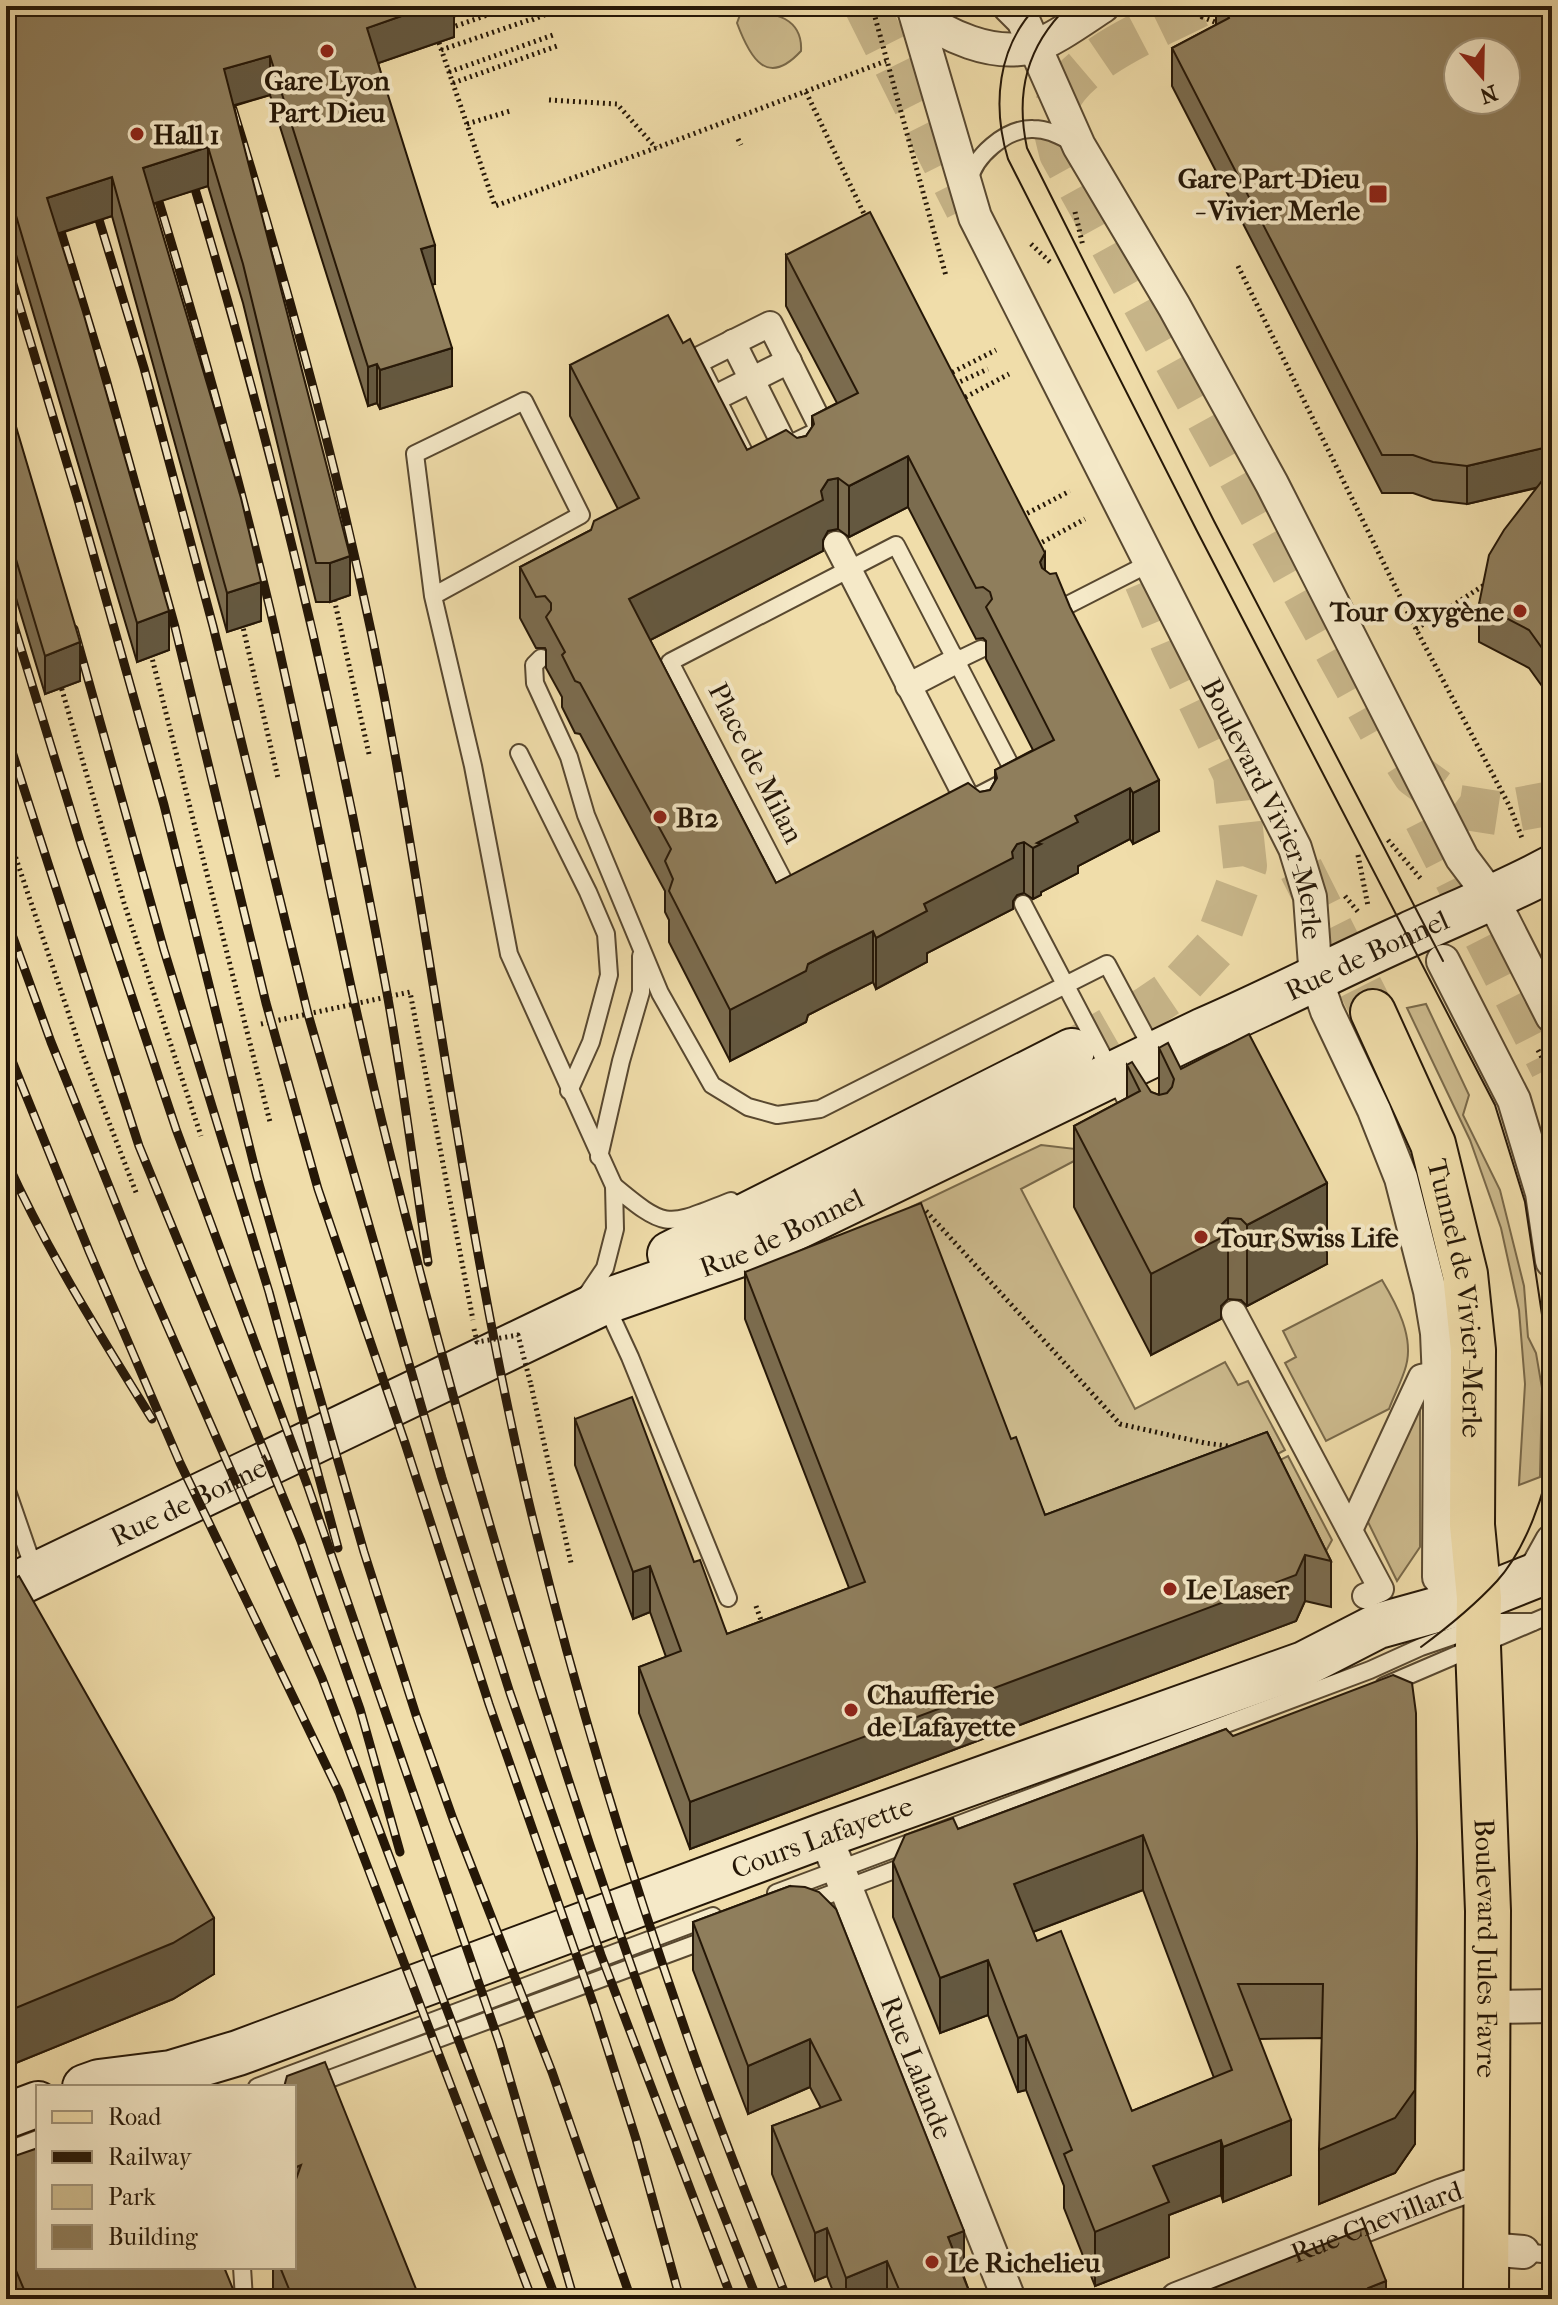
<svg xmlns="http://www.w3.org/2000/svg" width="1558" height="2305" font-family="'IM FELL French Canon',serif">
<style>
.green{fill:#cdbb8e;stroke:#79694a;stroke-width:2}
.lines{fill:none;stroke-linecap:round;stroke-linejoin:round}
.secondary-tunnel{stroke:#c7b589;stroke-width:44;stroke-dasharray:44 22;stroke-linecap:butt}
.primary-tunnel{stroke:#c7b589;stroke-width:44;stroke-dasharray:44 22;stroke-linecap:butt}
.service-casing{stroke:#584830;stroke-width:20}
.pedestrian-casing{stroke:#584830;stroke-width:28}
.minor-casing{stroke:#584830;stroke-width:36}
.secondary-casing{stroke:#251707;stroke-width:48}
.primary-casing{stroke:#251707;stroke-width:48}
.path{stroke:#251707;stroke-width:5;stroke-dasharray:2 4;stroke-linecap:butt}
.service{stroke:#f5e9c8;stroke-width:16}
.pedestrian{stroke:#f5e9c8;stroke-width:24}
.minor{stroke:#f5e9c8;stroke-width:32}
.secondary{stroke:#f5e9c8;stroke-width:44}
.primary{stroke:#f0ddaa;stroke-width:44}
.tram{stroke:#251707;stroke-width:2}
.rail-casing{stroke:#251707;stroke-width:9}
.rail{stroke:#f5e9c8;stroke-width:6;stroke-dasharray:18;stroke-linecap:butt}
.path-bridge{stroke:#251707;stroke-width:5;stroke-dasharray:2 4;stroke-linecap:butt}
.wall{fill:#7b6c4f;stroke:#251707;stroke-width:2;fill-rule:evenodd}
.shaded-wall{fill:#645840;stroke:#251707;stroke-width:2}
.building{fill:#8f7e5c;stroke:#251707;stroke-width:2;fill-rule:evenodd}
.poi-dot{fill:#8f2418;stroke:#f5e9c8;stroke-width:3}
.labels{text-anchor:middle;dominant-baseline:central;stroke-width:8;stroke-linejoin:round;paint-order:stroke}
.poi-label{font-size:28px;font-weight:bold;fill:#251707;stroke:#f5e9c8;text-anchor:start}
.street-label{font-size:28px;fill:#251707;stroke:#f5e9c8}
</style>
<rect width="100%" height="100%" fill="#f0ddaa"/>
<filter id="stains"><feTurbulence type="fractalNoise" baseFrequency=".0025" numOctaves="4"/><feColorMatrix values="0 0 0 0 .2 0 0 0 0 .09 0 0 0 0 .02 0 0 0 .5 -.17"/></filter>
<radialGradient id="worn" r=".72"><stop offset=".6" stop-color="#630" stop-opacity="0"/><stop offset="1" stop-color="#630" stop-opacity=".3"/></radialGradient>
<!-- green -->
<g class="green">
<path d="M748,11c26,1 55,7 53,40 -34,37 -51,7 -64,-28l3,-8z"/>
<polygon points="1426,1004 1469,1095 1463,1115 1500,1190 1524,1286 1528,1337 1536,1353 1542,1388 1540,1477 1519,1485 1525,1384 1519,1310 1501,1228 1470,1140 1407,1008"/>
<polygon points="1041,1145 1093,1151 1021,1189 1135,1409 1225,1362 1238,1385 1248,1381 1285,1450 1259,1464 1030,1548 911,1207"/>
<path d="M1382,1280c15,25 32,57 24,86 -4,15 -12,29 -17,43l-63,32 -41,-78 11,-6 -13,-26z"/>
<polygon points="1420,1406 1420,1547 1397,1581 1367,1520"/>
<polygon points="1288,1456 1332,1540 1314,1573 1262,1469"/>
</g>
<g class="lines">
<!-- secondary-tunnel -->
<g class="secondary-tunnel">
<path d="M1198,6c-41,21 -131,56 -143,104 -3,12 3,30 6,43l319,576"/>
<polyline points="1406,761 1415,775 1459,807 1498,813 1552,803"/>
<polyline points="1426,819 1552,1067"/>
<polyline points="1072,1051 1149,1007 1180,986 1214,949 1245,866 1235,774 1173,645 1146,581"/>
</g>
<!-- primary-tunnel -->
<g class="primary-tunnel">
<polyline points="866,6 967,208"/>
<polyline points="1301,869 1373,1012"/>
</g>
<defs>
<g id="service">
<path d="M969,182c4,-25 37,-54 64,-53 16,0 27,7 41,14"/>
<polygon points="896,545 1016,776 790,893 670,662"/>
<polyline points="433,596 581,515 524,401 415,454 433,596 473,766 509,954 614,1186"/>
<polyline points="1052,613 1150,563"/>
<polyline points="541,658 534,665 535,683 569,757 586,815 660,993 712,1085 748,1107 777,1115 820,1109 1107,964 1154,1052"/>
<polyline points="956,661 981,649"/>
<polyline points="519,753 588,892 606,934 609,975 591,1042 569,1091"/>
<polyline points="1023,904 1128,1104"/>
<polyline points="599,1157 621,1061 641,992 641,956"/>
<path d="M584,1299l21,-31 10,-39 -1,-43c54,45 53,40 117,15"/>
<polyline points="605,1303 630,1357 728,1598"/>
<polyline points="6,1488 35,1572"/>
<polyline points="1384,1686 1552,1614"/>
<polyline points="776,1893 1370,1670 1421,1647 1494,1622 1533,1622"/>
<polyline points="804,1904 913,1863"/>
<polyline points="257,2087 713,1916"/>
<polyline points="294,2092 711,1938"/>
<polyline points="6,2151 38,2139"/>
<polyline points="1523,2252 1552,2255"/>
<polyline points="242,2267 244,2299"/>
</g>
<g id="pedestrian">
<polygon points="770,324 824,432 748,469 694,362"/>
<polyline points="733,342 793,462"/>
<polyline points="713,399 789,361"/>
<polyline points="836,544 976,816"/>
<polyline points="908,686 956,661"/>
<polyline points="1234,1313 1381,1589 1365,1596"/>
<polyline points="1350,1530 1421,1377 1439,1373"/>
</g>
<g id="minor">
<path id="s1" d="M913,6l62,211 320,631 15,49 6,82 11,32 47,99 27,68 29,113 7,42 3,70 -1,174 40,21"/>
<polyline points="1009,6 1023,20 1079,146 1174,306 1272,484 1462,858 1492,898 1552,1016"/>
<path d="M915,12c31,24 77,45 117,35 18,-4 54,-30 71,-41"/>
<polyline points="1443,961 1514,1100 1542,1193 1552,1261"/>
<polyline points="1532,1577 1552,1541"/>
<path id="s2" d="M825,1835l184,464"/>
<polyline points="1487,2007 1552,2006"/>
<polyline points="1487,2249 1523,2252"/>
<path id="s3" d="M1177,2299l266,-104 43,-15"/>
</g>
<g id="secondary">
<polyline points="670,1254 1072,1051"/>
<path id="s4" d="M6,1589l598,-287 137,-48 461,-223c70,-30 136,-65 206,-96 48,-22 97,-42 144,-67"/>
<path id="s5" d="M85,2087l14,-5 72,-9 67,-20 587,-218 479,-171 74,-38 101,-28 73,-29"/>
<polyline points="6,2116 38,2104"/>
</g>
<g id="primary">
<path id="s6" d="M1373,1012l60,132 32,130 8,76 -1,175 7,73 -1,48 10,265 -2,388"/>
</g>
</defs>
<!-- service casing -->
<use href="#service" class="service-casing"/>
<!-- pedestrian casing -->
<use href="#pedestrian" class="pedestrian-casing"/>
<!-- minor casing -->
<use href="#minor" class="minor-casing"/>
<!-- secondary casing -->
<use href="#secondary" class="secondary-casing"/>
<!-- primary casing -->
<use href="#primary" class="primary-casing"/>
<!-- path -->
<g class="path">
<polyline points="872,6 946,276"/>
<polyline points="1196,6 1202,17 1215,22 1219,19"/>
<polyline points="1210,14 1225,6"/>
<polyline points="447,18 481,6"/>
<polyline points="532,20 549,13"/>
<polyline points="450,28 513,6"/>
<polyline points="437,37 495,206 656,148 886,61"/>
<polyline points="441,50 532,19"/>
<polyline points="449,72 556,34"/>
<polyline points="453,83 560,45"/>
<polyline points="806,92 866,218"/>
<polyline points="549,100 617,104 656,148"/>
<polyline points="467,124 510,111"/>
<polyline points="738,139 741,145"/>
<polyline points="1075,212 1083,246"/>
<polyline points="1031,244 1051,263"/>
<polyline points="1238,266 1416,629 1510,807 1522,838"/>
<polyline points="947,375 996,350"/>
<polyline points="955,384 988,369"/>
<polyline points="960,400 1009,374"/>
<polyline points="1022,516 1070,491"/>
<polyline points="1037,545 1085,519"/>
<polyline points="333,594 369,754"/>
<polyline points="242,623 278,778"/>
<polyline points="1416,629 1489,582"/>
<polyline points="151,654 270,1122"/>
<polyline points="60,683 124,903 201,1136"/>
<polyline points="6,829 80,1047 137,1195"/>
<polyline points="1388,840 1421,879"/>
<polyline points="1358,855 1368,906"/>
<polyline points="1345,896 1359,913"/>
<polyline points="261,1024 410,992 473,1320"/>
<polyline points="1538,1050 1552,1077"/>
<polyline points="926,1211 1120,1424 1205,1443 1236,1447"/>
<polyline points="531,1385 571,1563"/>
<polyline points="756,1606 763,1626"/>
</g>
<!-- service -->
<use href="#service" class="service"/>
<!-- pedestrian -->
<use href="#pedestrian" class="pedestrian"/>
<!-- minor -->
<use href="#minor" class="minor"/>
<!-- secondary -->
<use href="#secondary" class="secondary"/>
<!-- primary -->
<use href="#primary" class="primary"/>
<!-- tram -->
<g class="tram">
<path d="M1037,6c-40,41 -45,100 -29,153l189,372 298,574 30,97 27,179"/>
<path d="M1068,6c-41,40 -53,86 -41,142l187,373 229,440"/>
<path d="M1421,1647c27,-20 53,-41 76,-66 29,-32 49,-89 55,-132"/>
</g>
<defs>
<g id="rail">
<path d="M233,109c66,214 124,430 163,651 43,246 75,495 132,739 44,184 99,366 162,545 30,86 64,170 97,255"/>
<path d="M189,169c83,273 147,544 198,824 16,89 27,180 41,269"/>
<path d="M153,182c43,141 83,284 117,427 42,180 74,362 119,541 76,308 168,613 276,911 29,80 61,159 92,238"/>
<polyline points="93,200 144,368 213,626 308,1014 442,1478 510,1693 601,1955 732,2299"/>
<polyline points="55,212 106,379 175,627 266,1003 318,1189 405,1443 489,1704 594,2006 636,2139 680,2299"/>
<polyline points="6,261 78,500 164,805 257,1177 364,1552 416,1715 453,1819 552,2072 631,2299"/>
<polyline points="6,600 81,844 176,1129 308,1487 499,2042 574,2299"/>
<polyline points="74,629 164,950 269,1292 338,1548"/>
<polyline points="6,733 139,1146 301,1541 360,1709 400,1852"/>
<polyline points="6,918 51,1042 141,1266 322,1678 556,2299"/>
<polyline points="6,1046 89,1251 180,1463 339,1792 532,2299"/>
<path d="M6,1160c41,91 94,175 146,259"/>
</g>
</defs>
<!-- rail casing -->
<use href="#rail" class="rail-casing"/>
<!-- rail -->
<use href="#rail" class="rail"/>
<!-- path-bridge -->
<polyline class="path-bridge" points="474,1329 477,1342 518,1335 531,1385"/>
</g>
<!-- wall -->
<g class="wall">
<polygon points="6,6 454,6 454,37 378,63 435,284 432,284 452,386 380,409 377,403 368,406 270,95 234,106 350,595 330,602 316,602 243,303 208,186 153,203 261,621 227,632 112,216 58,234 169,650 137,662 14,248"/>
<polygon points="1216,6 1552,6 1552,700 1529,668 1479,642 1479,604 1537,488 1467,504 1433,500 1413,493 1382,493 1172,86 1172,48 1216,25"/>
<path d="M786,255l259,316 114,260 -26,13 -3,-5 -52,27v7l-37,19v3l-8,4 -9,-6 -7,2 -4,6v8l-86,44v9l-51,27 -3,-7 -44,22 -21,11 -2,7 -76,39 -61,-119v-22l-4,-8v-21l-85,-157 -5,-1 -13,-26v-10l-16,-29v-18l-1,-2h-9l-16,-30v-51l71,-37 27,-21 -48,-93v-51l113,-22 64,107 59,-14 6,-9v-11l25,-13 -51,-97zM908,507l68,132 7,-1 3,3v18l47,91 -38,20v11l-5,9 -10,2 -204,91 -126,-243 173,-89v-11l5,-9 10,-2 11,8z"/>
<polygon points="6,393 80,681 45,694 6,565"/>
<polygon points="1159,1048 1181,1069 1327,1264 1247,1306 1241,1300 1228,1299 1221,1306 1221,1319 1151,1355 1074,1207 1074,1126 1127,1098 1127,1065 1151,1092 1159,1095"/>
<polygon points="745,1272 1011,1439 1045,1515 1267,1432 1331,1561 1331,1607 1305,1601 1296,1621 690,1849 639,1713 639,1667 666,1657 650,1612 633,1619 575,1465 575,1419 694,1562 727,1634 849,1588 745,1319"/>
<polygon points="6,1583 214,1974 173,1999 6,2067"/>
<path d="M1226,1729l189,415 -20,29 -76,31 3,-166 -63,1 32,136 -68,27 -2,-7 -52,20v42l-74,29 -31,-78v-22l-38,-96 -8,2 -30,-77 -48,18 -47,-116v-55l65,-33zM1143,1890l71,188 -82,33 -95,-170 -4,-9z"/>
<polygon points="790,1886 964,2277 972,2299 836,2299 827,2276 815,2281 772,2174 772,2126 821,2108 810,2087 748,2114 693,1970 693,1922"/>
<polygon points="6,2159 237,2299 6,2299"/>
<polygon points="273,2267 294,2267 420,2299 275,2299 273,2294"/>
</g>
<!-- shaded-wall -->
<g class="shaded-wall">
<polygon points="430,6 454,6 454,37 367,67 367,28"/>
<polygon points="270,56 270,95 224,108 224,69"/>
<polygon points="208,147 208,186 143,207 143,168"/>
<polygon points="112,177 112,216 47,237 47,198"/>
<polygon points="14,209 14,248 6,250 6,211"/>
<polygon points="435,245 435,284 421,288 421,249"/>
<polygon points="452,348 452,386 380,409 380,370"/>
<polygon points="377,364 377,403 368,406 368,367"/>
<polygon points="1552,446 1552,484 1467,504 1467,466"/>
<polygon points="908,456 908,507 849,537 849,486"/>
<polygon points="838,478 838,529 828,531 823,540 823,551 629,651 629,599 821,491 828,480"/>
<polygon points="1045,553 1045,605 1040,562"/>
<polygon points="350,556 350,595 330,602 330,563"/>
<polygon points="261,582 261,621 227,632 227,593"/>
<polygon points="169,611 169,650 137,662 137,623"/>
<polygon points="80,642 80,681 45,694 45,656"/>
<polygon points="1159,780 1159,831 1133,844 1133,793"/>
<polygon points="1130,788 1130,839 1078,866 1078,873 1041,892 1041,895 1033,899 1033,848 1037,843 1075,816"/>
<polygon points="1024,842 1024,893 1017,895 1013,901 1013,909 927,953 927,962 876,989 876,938 924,904 1012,852 1017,844"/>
<polygon points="873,931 873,982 808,1015 806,1022 730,1061 730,1010 808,964"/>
<polygon points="1327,1183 1327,1264 1247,1306 1247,1225"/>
<polygon points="1228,1218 1228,1299 1221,1306 1221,1319 1151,1355 1151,1274 1221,1225"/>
<polygon points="1305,1555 1305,1601 1296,1621 690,1849 690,1802"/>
<polygon points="650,1566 650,1612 633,1619 633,1572"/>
<polygon points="1143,1835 1143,1890 1014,1939 1014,1884"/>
<polygon points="1417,1842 1415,2144 1395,2173 1319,2204 1319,2150"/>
<polygon points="214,1918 214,1974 173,1999 6,2067 6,2012"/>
<polygon points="988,1960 988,2015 940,2033 940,1978"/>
<polygon points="1026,2035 1026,2090 1018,2092 1018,2038"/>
<polygon points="810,2039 810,2087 748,2114 748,2066"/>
<polygon points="1291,2120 1291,2175 1223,2202 1223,2147"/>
<polygon points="1221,2140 1221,2195 1169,2215 1169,2257 1095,2286 1095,2232 1153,2166"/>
<polygon points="301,2165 294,2214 294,2168"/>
<polygon points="827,2228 827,2276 815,2281 815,2233"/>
<polygon points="964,2231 964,2279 948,2237"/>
<polygon points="887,2261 887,2299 846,2299 846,2278"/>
<polygon points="1386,2281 1386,2299 1349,2299 1368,2288"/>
</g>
<!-- building -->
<g class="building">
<polygon points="6,6 430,6 367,28 435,245 421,249 452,348 380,370 377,364 368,367 270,56 224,69 350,556 330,563 316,563 243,264 208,147 143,168 241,498 261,582 227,593 112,177 47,198 83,312 169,611 137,623 14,209 6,211"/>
<path d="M1224,6h328v440l-85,20 -34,-4 -20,-7h-31l-210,-407 57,-30zM1458,52h48v48h-48z"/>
<path d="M870,212l175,341 -5,9 2,6 8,6 6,-1 14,34 89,173 -26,13 -3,-5 -55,28 3,6 -41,21 4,1 -8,4 -9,-6 -7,2 -5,8 1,6 -89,46 3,7 -51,27 -3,-7 -44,22 -21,11 -2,7 -76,39 -61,-119 4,-12 -8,-18 6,-12 -91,-166 -5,-2 -13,-26 3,-3 -19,-35 5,-7v-7l-6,-7 -9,1 -16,-30 71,-37 3,-9 45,-23 -69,-133 98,-50 15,28 7,-4 57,111 39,-20 11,8 9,-2 8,-12 -2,-8 46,-23 -72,-138zM908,456l68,132 7,-1 7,5 2,7 -6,8 68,133 -59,30 2,8 -7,12 -10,2 -12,-9 -192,100 -147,-284 194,-99 -2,-9 7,-11 10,-2 11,8z"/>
<polygon points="6,393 80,642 45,656 6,526"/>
<polygon points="1552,468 1552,662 1529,630 1479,604 1489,555 1504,530"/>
<polygon points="1249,1034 1327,1183 1247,1225 1241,1219 1228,1218 1221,1225 1221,1238 1151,1274 1074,1126 1140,1091 1127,1065 1132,1062 1151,1092 1159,1095 1167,1093 1172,1087 1174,1079 1159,1048 1168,1043 1181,1069"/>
<polygon points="921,1203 1011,1439 1016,1437 1045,1515 1267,1432 1331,1561 1305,1555 1296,1575 690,1802 639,1667 681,1651 650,1566 633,1572 575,1419 632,1397 694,1562 700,1560 727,1634 865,1582 745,1272"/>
<polygon points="19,1576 214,1918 173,1943 6,2012 6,1839 11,1837 6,1825 6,1583"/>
<path d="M1393,1675l19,8 4,30 1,129 -2,248 -20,28 -76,32 4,-166h-85l53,136 -68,27 -2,-7 -68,26 16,36 -74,30 -31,-78 8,-4 -46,-115 -8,3 -30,-78 -48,18 -47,-116 12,-27 48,-17 5,11 268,-100 7,7zM1143,1835l89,235 -100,41 -71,-180 -24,10 -23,-57z"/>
<polygon points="790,1886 805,1887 819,1892 836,1909 964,2231 948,2237 972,2299 903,2299 887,2261 846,2278 827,2228 815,2233 772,2126 841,2100 810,2039 748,2066 693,1922"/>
<polygon points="325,2062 420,2299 293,2299 280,2267 294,2267 294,2185 301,2165 294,2168 294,2087 284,2087 287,2076"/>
<polygon points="38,2148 38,2267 224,2267 237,2299 28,2299 6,2247 6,2159"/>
<polygon points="1365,2228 1386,2281 1368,2288 1363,2294 1349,2299 1186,2299"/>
</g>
<!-- markers -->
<g class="poi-dot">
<circle cx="327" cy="51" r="8"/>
<circle cx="137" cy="134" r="8"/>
<rect x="1368" y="184" width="20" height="20" rx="4"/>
<circle cx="1520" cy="611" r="8"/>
<circle cx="660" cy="817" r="8"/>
<circle cx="1201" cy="1237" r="8"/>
<circle cx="1170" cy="1589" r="8"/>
<circle cx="851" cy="1710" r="8"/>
<circle cx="932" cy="2262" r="8"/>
</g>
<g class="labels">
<!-- poi labels -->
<g class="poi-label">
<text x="327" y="80" text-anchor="middle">Gare Lyon<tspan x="327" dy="32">Part Dieu</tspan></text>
<text x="153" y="134">Hall 1</text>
<text x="1360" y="178" text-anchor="end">Gare Part-Dieu<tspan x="1360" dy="32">- Vivier Merle</tspan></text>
<text x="1504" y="611" text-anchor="end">Tour Oxygène</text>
<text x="676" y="817">B12</text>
<text x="1217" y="1237">Tour Swiss Life</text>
<text x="1186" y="1589">Le Laser</text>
<text x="867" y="1694">Chaufferie<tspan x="867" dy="32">de Lafayette</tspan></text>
<text x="948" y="2262">Le Richelieu</text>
</g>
<!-- street labels -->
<g class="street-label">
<text transform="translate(756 763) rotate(63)">Place de Milan</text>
<text stroke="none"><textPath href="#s1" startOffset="880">Boulevard Vivier-Merle</textPath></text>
<text stroke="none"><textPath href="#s4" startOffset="1502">Rue de Bonnel</textPath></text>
<text stroke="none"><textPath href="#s4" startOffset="854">Rue de Bonnel</textPath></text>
<text stroke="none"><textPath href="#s6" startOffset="302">Tunnel de Vivier-Merle</textPath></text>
<text stroke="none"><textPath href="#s4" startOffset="206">Rue de Bonnel</textPath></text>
<text stroke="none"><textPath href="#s5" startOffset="780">Cours Lafayette</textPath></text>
<text stroke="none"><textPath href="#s6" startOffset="954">Boulevard Jules Favre</textPath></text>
<text stroke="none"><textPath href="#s2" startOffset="250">Rue Lalande</textPath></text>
<text stroke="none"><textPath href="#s3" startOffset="214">Rue Chevillard</textPath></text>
</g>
</g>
<!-- margin -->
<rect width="1558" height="2305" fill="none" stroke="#f0ddaa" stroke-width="32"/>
<rect x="8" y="8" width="1542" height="2289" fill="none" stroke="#251707" stroke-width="4"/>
<rect x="16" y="16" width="1526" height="2273" fill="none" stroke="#251707" stroke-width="2"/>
<!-- legend -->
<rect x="36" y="2085" width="260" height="184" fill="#f5e9c8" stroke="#a2957b" stroke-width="2"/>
<rect x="52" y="2111" width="40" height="12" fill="#f0ddaa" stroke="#a2957b" stroke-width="2"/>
<text x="108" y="2125" font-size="24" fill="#251707">Road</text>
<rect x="52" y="2151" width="40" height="12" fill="#251707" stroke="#a2957b" stroke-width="2"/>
<text x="108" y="2165" font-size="24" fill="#251707">Railway</text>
<rect x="52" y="2185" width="40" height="24" fill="#cdbb8e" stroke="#a2957b" stroke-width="2"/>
<text x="108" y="2205" font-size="24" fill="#251707">Park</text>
<rect x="52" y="2225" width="40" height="24" fill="#8f7e5c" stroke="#a2957b" stroke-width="2"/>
<text x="108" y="2245" font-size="24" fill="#251707">Building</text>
<!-- north arrow -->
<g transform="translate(1482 76) rotate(160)"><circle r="38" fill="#f5e9c8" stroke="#a2957b" stroke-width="2"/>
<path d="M0-6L14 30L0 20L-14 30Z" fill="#8f2418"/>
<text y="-12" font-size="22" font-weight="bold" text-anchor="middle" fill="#251707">N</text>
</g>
<rect width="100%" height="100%" filter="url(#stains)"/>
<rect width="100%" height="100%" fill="url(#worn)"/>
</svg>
